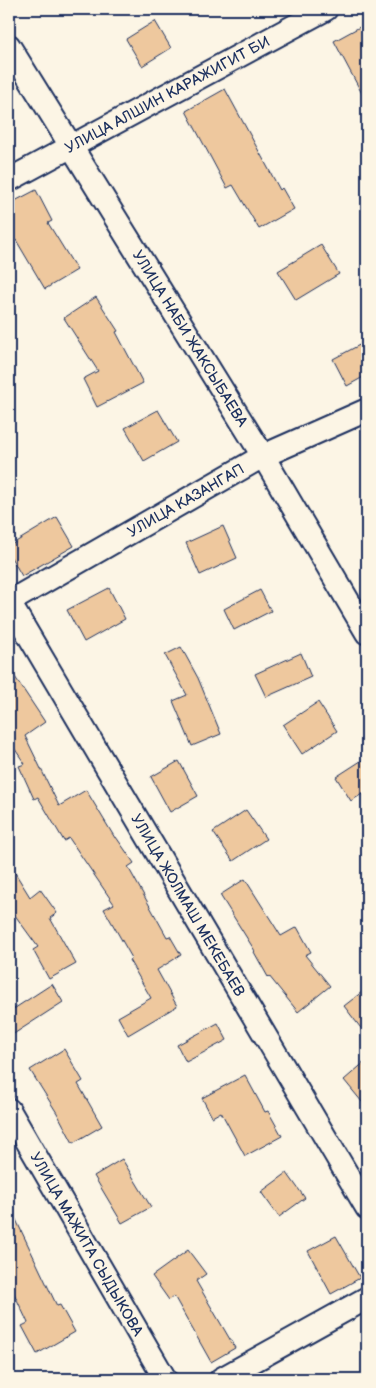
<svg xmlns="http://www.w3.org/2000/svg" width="376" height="1388" font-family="'Balsamiq Sans',sans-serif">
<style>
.building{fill:#eec89e;stroke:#1b2f5e}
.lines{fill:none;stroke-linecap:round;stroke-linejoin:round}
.street-casing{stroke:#1b2f5e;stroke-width:26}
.street{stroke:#fcf5e5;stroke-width:22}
.labels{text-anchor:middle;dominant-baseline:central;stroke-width:4;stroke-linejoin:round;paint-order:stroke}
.street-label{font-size:15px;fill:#1b2f5e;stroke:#fcf5e5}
</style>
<rect width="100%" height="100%" fill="#fcf5e5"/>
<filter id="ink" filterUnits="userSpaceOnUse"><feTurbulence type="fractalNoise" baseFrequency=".02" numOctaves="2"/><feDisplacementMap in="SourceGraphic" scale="10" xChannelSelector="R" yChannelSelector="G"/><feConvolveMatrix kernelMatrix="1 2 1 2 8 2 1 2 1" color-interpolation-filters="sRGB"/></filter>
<g filter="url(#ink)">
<!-- building -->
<g class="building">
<polygon points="155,21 171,48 142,66 126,39"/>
<polygon points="367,23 367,103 334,41"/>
<polygon points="225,89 280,190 282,188 294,209 259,229 233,185 227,188 186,111"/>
<polygon points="36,190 52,221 48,223 77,270 45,289 16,240 9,244 9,204"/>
<polygon points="321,245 339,274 296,300 278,271"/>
<polygon points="96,297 118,331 116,332 143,383 97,407 83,379 98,371 64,318"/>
<polygon points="367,341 367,375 347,386 333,359"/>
<polygon points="158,410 177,442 144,461 125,428"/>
<polygon points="57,517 74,546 22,576 9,554 9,546"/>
<polygon points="223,526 237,558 200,575 186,543"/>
<polygon points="109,588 125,619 84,642 67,610"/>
<polygon points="260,590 271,611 234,630 224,609"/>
<polygon points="181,647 198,678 221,734 192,746 173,701 187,695 165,655"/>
<polygon points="301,653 311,677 266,697 255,674"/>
<polygon points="9,668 45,722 25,736 59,806 86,790 115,838 116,837 134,863 128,867 167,937 170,936 181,955 157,970 177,1006 128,1035 118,1017 151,998 129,960 132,958 104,909 114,904 69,838 64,841 38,797 34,799 19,766 25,764 12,745 9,747"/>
<polygon points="318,702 337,731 302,754 283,725"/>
<polygon points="367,757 367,791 351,801 336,777"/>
<polygon points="179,761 198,796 170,812 151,777"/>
<polygon points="246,810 266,839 233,861 213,832"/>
<polygon points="9,863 30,897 40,889 57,913 50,918 76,964 49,979 33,950 38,947 9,907"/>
<polygon points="245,879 281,936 297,927 311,952 305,955 330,986 298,1012 269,976 268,977 254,952 255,951 220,895"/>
<polygon points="52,984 63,1002 9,1037 9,1012"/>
<polygon points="367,988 367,1036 344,1006"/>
<polygon points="218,1023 227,1040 186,1062 177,1045"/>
<polygon points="64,1049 83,1081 78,1084 102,1126 73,1143 57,1113 30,1070"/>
<polygon points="367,1060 367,1108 344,1080"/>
<polygon points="245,1075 265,1112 268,1111 282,1136 245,1156 221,1112 212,1117 202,1098"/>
<polygon points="122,1159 151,1207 122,1223 94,1176"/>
<polygon points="287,1173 305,1198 279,1217 261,1192"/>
<polygon points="9,1205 57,1306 60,1305 75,1332 37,1354 22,1326 28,1323 9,1283"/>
<polygon points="336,1236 360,1278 331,1294 308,1251"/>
<polygon points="188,1250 206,1274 196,1281 235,1348 211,1362 174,1296 169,1300 152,1276"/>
</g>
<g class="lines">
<defs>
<g id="street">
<path id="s1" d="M9,46l254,410 104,177"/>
<path id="s2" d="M9,180l317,-171"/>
<path id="s3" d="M9,602l358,606"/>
<path id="s4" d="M9,602l254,-146 104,-46"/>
<path id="s5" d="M9,1110l156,269"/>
<polyline points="221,1379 367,1298"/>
</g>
</defs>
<!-- street casing -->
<use href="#street" class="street-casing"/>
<!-- street -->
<use href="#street" class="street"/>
</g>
</g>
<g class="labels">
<!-- street labels -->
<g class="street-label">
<text stroke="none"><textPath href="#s2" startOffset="180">УЛИЦА АЛШИН КАРАЖИГИТ БИ</textPath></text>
<text stroke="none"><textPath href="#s1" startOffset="344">УЛИЦА НАБИ ЖАКСЫБАЕВА</textPath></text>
<text stroke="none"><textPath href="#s4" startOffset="204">УЛИЦА КАЗАНГАП</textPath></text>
<text stroke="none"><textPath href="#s3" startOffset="352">УЛИЦА ЖОЛМАШ МЕКЕБАЕВ</textPath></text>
<text stroke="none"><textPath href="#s5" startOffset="155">УЛИЦА МАЖИТА СЫДЫКОВА</textPath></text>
</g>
</g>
<!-- margin -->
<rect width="376" height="1388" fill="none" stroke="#fcf5e5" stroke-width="30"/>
<rect x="15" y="15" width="346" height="1358" fill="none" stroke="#1b2f5e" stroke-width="2" filter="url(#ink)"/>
</svg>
